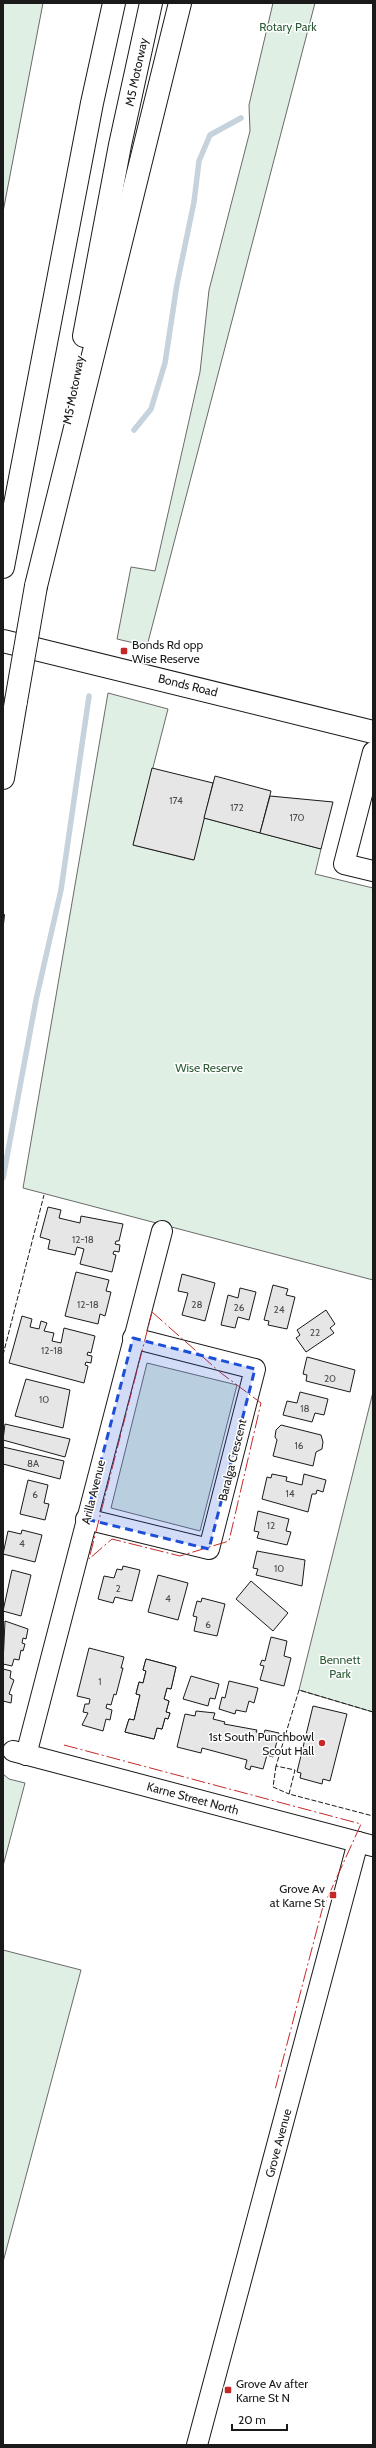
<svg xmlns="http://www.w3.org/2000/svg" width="376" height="2448" font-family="Cabin,sans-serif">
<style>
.green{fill:#e0efe3;stroke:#6a6a6a}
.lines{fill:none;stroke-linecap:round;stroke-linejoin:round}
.stream{stroke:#c6d2dc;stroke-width:5.5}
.building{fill:#e6e6e6;stroke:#1a1a1a}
.minor-casing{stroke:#1a1a1a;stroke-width:22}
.major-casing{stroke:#1a1a1a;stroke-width:24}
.highway-casing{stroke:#1a1a1a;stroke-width:24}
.minor{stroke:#fff;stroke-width:20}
.major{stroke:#fff;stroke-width:22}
.highway{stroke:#fff;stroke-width:22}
.highway-bridge-casing{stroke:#1a1a1a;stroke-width:24;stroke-linecap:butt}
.highway-bridge{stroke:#fff;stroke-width:22}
.fence{stroke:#1a1a1a;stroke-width:1;stroke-dasharray:5 2;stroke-linecap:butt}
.wall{stroke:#1a1a1a;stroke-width:2}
.power{stroke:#c62828;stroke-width:1;stroke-dasharray:14 3 2 3;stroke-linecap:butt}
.marked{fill:#1d4ed8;fill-opacity:0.2;stroke:#1d4ed8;stroke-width:3;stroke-dasharray:8 5;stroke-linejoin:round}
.poi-dot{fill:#c62828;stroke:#fff;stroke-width:1.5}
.labels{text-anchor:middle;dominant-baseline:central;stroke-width:3;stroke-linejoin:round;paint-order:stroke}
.number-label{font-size:10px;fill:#4d4d4d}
.park-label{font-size:12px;fill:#2b5a34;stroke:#fff}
.street-label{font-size:12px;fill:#1a1a1a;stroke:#fff}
.poi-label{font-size:12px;fill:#1a1a1a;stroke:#fff;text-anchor:start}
</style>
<rect width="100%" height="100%" fill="#fff"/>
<!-- green -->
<g class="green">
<polygon points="3,3 43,3 3,212"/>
<polygon points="273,3 315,3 147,646 117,639 131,567 155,571 200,372 209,290 250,131 249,105"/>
<polygon points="108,693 168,709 133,845 193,860 204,818 321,849 315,874 373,888 373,1280 23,1188"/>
<polygon points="147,1363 237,1385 200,1531 111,1508"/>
<polygon points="373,1392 373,1712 299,1690"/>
<polygon points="3,1774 9,1779 25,1783 3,1866"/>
<polygon points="3,1950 81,1970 3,2262"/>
</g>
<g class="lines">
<!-- stream -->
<g class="stream">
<polyline points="134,430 151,409 165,363 177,284 194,202 199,161 210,135 241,118"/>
<polyline points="3,1178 36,1000 61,890 89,696"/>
</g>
</g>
<!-- building -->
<g class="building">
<polygon points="152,768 213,783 194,860 133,845"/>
<polygon points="215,776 271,791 260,833 204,818"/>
<polygon points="270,796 333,802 321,849 260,833"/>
<polygon points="48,1207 61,1210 59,1218 80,1223 81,1216 123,1224 119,1241 116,1241 115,1244 120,1245 119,1252 114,1251 113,1254 116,1255 112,1272 80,1264 84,1249 77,1247 75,1255 48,1249 50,1240 40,1237"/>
<polygon points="76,1272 109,1280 106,1291 111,1292 105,1316 100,1314 98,1324 65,1316"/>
<polygon points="182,1274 215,1283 205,1321 182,1315 188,1293 178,1291"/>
<polygon points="273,1285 288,1289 286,1295 295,1297 287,1329 268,1325 269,1321 264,1320"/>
<polygon points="240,1288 256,1292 249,1320 238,1317 235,1328 221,1325 228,1295 238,1298"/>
<polygon points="326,1310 335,1324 330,1328 334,1333 306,1352 296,1338 300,1335 297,1330"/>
<polygon points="22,1316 32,1319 30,1327 39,1329 41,1321 47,1323 44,1331 54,1333 52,1341 61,1343 64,1328 95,1336 91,1353 88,1352 87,1355 92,1356 91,1363 86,1362 85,1365 88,1366 84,1383 9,1363"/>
<polygon points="307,1357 355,1370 350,1392 306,1381 307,1375 303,1374"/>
<polygon points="26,1379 70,1390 63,1428 15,1416"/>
<polygon points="300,1392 328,1399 324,1415 315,1413 312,1422 283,1415 287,1401 297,1403"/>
<polygon points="5,1424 70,1439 65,1457 3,1440"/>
<polygon points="281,1425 321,1435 323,1442 322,1449 316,1452 313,1466 273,1456 277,1440 275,1437 276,1430"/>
<polygon points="3,1447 64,1461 60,1479 3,1464"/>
<polygon points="272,1474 287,1477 286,1481 302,1485 304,1474 326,1480 323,1492 317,1490 316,1494 312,1494 308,1512 262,1499 267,1477 271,1478"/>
<polygon points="28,1480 48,1485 44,1503 49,1504 45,1520 20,1514"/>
<polygon points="258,1511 289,1519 286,1531 291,1532 287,1545 257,1538 259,1532 254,1531"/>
<polygon points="22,1530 42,1535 35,1562 3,1554 8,1531 21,1534"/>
<polygon points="257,1551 305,1560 302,1586 256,1575 258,1569 253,1568"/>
<polygon points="123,1566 140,1570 132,1601 115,1597 113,1603 98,1599 104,1576 114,1578 117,1569 122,1570"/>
<polygon points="12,1570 31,1575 21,1616 3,1611"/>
<polygon points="158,1575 188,1583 178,1620 148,1612"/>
<polygon points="251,1581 288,1613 273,1631 236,1599"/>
<polygon points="202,1598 225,1604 217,1636 194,1631 197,1617 193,1616 197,1601 201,1602"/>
<polygon points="5,1621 28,1629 26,1639 23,1638 22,1643 25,1644 23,1651 21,1650 19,1660 14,1659 12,1666 3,1664"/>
<polygon points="271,1637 287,1641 284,1656 291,1658 284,1686 260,1680 264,1666 260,1665 262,1660 265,1661"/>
<polygon points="89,1648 124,1657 121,1668 123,1668 116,1695 114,1694 111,1705 107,1704 106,1708 112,1710 110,1720 106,1719 103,1731 82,1725 88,1713 83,1712 85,1704 89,1704 90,1699 77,1696"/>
<polygon points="146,1659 176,1667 171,1689 167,1688 164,1699 169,1701 166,1712 170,1713 168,1719 165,1718 162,1729 157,1728 154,1739 125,1732 129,1719 134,1720 140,1695 136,1694 139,1682 143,1683 146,1671 143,1670"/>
<polygon points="146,1659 176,1667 171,1689 167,1688 164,1699 169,1701 166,1712 170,1713 168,1719 165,1718 162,1729 157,1728 154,1739 125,1732 129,1719 134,1720 140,1695 136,1694 139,1682 143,1683 146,1671 143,1670"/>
<polygon points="3,1669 11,1671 10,1678 14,1680 9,1694 12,1695 11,1703 3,1701"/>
<polygon points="191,1676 219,1684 215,1699 210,1698 208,1706 183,1699"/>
<polygon points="229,1681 258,1688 254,1703 249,1701 246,1712 236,1710 235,1714 219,1709 222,1697 225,1698"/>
<polygon points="313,1706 347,1714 330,1781 323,1779 322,1784 300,1778 301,1773 297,1772"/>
<polygon points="196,1711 215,1713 213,1719 225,1722 224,1724 257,1730 256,1732 264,1734 265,1730 279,1733 273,1757 267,1755 263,1769 251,1766 250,1770 245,1768 247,1760 202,1748 201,1753 177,1747 185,1714 195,1716"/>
</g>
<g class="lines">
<defs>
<g id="minor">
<polyline points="373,752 344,864 373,871"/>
<polyline points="86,1519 209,1549 255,1369 133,1338"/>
<polyline points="13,1751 373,1846"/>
<polyline points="26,1755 162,1231"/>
<polyline points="197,2445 358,1842"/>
</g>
<polyline id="major" points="3,641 373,732"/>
<g id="highway">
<polyline points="84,336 120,145 151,3"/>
<polyline points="3,567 92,103 114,3"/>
<polyline points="36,586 180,3"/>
<polyline points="3,778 16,701"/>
</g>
</defs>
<!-- minor casing -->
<use href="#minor" class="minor-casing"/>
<!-- major casing -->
<use href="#major" class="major-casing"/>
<!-- highway casing -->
<use href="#highway" class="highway-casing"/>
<!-- minor -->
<use href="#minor" class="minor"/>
<!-- major -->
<use href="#major" class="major"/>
<!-- highway -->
<use href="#highway" class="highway"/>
<defs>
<polyline id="highway-bridge" points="16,701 36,586"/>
</defs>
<!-- highway-bridge casing -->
<use href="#highway-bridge" class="highway-bridge-casing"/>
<!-- highway-bridge -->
<use href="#highway-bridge" class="highway-bridge"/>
<!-- fence -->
<g class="fence">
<polyline points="3,1355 44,1195"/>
<polyline points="373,1712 299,1690 276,1766 295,1770 289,1794 373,1816"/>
<polyline points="276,1766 273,1787 289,1794"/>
</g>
<!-- wall -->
<polyline class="wall" points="3,924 4,915"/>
<!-- power -->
<g class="power">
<polygon points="152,1312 221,1373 261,1403 229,1541 180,1556 112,1539 89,1559"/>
<polyline points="64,1745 361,1824 322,1910 275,2090"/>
</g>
</g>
<!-- marked area -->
<path class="marked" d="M133,1338l122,31 -46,180 -123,-30z"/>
<!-- markers -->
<g class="poi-dot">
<rect x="120" y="647" width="8" height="8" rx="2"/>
<circle cx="322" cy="1743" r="4"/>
<rect x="329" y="1891" width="8" height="8" rx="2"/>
<rect x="224" y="2386" width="8" height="8" rx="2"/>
</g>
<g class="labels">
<!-- number labels -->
<g class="number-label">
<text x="176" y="800">174</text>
<text x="237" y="807">172</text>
<text x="297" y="817">170</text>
<text x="83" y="1239">12-18</text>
<text x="88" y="1304">12-18</text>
<text x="197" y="1304">28</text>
<text x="239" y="1307">26</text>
<text x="279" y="1309">24</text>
<text x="315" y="1332">22</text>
<text x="52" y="1350">12-18</text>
<text x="330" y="1378">20</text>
<text x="44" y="1399">10</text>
<text x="305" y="1408">18</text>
<text x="299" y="1445">16</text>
<text x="33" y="1463">8A</text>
<text x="290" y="1493">14</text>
<text x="35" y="1494">6</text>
<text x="271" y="1525">12</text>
<text x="22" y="1543">4</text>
<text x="279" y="1568">10</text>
<text x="118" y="1588">2</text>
<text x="168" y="1598">4</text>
<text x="208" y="1624">6</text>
<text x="100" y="1681">1</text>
</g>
<!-- park labels -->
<g class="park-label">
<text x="288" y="26">Rotary Park</text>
<text x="209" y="1067">Wise Reserve</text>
<text x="340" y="1659">Bennett<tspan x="340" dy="14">Park</tspan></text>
</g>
<!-- street labels -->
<g class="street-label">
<text transform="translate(136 72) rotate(-78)">M5 Motorway</text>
<text transform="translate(73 390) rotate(-79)">M5 Motorway</text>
<text transform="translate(188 685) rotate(14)">Bonds Road</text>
<text transform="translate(232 1460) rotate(-76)">Baralga Crescent</text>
<text transform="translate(93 1492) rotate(-76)">Arilla Avenue</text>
<text transform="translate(193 1798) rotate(15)">Karne Street North</text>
<text transform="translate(278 2143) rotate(-75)">Grove Avenue</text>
</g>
<!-- poi labels -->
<g class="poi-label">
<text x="132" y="644">Bonds Rd opp<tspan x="132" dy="14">Wise Reserve</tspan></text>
<text x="314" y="1736" text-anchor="end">1st South Punchbowl<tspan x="314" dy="14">Scout Hall</tspan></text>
<text x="325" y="1888" text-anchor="end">Grove Av<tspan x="325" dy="14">at Karne St</tspan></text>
<text x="236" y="2383">Grove Av after<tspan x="236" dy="14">Karne St N</tspan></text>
</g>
</g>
<!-- border -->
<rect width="376" height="2448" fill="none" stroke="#1a1a1a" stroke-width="8"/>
<!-- scale -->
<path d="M232 2424v6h55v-6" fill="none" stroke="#1a1a1a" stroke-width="2"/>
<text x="238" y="2424" font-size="12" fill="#1a1a1a" stroke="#ffffff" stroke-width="3" paint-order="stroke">20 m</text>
</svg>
